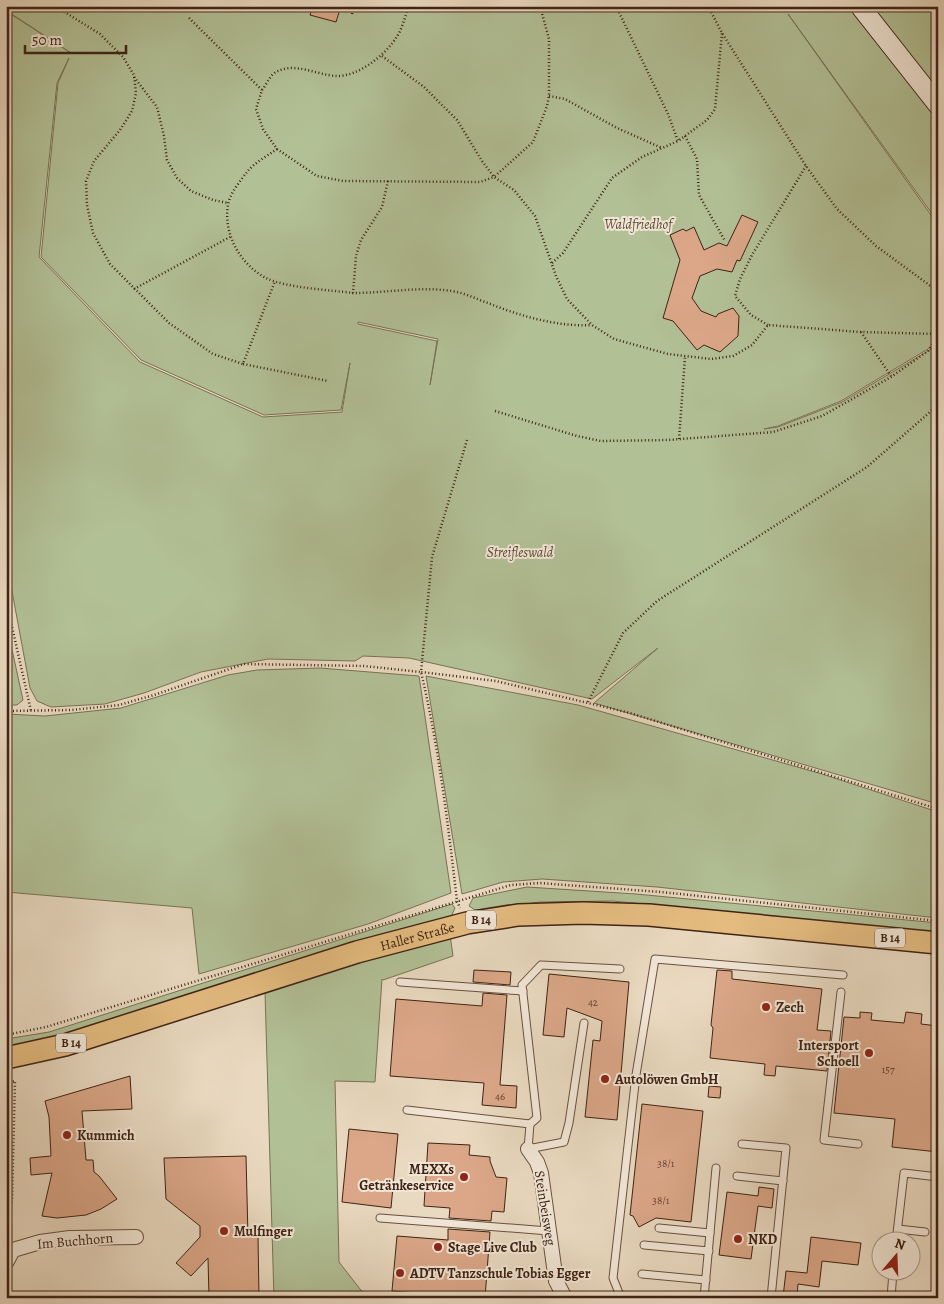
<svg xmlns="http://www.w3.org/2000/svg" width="944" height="1304" font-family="Alegreya,serif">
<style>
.green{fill:#b2c096;stroke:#787255;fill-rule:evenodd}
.building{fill:#dba788;stroke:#3f2314}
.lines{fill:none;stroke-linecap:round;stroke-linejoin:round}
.lane-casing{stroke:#6a503f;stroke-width:9}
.street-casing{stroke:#6a503f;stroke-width:16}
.secondary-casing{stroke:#3f2314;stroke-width:21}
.primary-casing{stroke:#3f2314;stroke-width:24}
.path{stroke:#3f2314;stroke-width:2.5;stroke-dasharray:1 2.5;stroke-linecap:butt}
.lane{stroke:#f1e6d6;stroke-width:7}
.street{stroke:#f1e6d6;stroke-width:14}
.secondary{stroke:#f1e6d6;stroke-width:19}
.primary{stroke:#e4bc80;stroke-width:21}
.poi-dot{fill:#8f2418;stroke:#f1e6d6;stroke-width:2}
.labels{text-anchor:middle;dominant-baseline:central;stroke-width:4;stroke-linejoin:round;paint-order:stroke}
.number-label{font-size:11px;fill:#664431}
.shield{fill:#f1e6d6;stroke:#745e4e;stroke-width:1}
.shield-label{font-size:12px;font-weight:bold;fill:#3f2314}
.park-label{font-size:14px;font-style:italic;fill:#5c4a34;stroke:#f1e6d6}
.street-label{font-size:14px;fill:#3f2314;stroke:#f1e6d6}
.poi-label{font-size:14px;font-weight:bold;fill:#3f2314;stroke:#f1e6d6;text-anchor:start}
</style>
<rect width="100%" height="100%" fill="#e9d9c0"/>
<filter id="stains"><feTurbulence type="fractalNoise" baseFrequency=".004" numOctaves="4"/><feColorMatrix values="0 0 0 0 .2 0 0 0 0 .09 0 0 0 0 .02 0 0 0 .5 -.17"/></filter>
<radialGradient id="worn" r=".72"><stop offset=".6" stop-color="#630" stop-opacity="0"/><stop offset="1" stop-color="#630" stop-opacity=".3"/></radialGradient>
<!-- green -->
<g class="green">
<path d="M6,6h846l86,111v105l-150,-208 150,211v118l-97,58 -63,25 -14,3 14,-2 64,-25 96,-57v459l-344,-101 64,-55 -66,51 -183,-41 -46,-2 -8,5 -87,-2 -67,13 -57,21 -39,11 -54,3 -14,-6 -7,-13 -24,-129v-548l65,42 -64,-42zM69,58l-11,25 -17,174 100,103 123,55 77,-5 9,-47 -8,49 -79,5 -123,-55 -101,-105 18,-174zM358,322l80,17 -8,46 7,-44 -79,-17z"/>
<polygon points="872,6 938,6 938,94"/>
<polygon points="6,622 23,700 17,705 6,705"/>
<polygon points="320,668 419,676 451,893 368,924 199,974 192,908 6,892 6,714 45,716 121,708 228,675 257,670"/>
<polygon points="426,676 578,705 822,774 938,812 938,918 657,887 542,879 503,882 462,894"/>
<polygon points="527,887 636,894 938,923 938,934 613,901 540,902 483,910 475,910 469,906 473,898"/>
<polygon points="452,904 455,908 451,917 422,924 257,976 103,1026 6,1049 6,1039 49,1032"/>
<polygon points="450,935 453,956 383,980 382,979 375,1082 335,1081 339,1262 367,1298 274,1298 265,992"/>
<polygon points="12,1084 10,1202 6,1208 6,1085"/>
</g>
<!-- building -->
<g class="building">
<polygon points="313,6 341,6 336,22 310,15"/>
<polygon points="742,215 758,222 740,261 737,260 732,272 717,269 700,276 692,298 701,311 716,317 718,314 733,308 739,316 738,336 720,352 704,345 697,350 673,321 663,318 680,260 670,235 683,229 686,231 694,227 704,250 719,243 727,246"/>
<polygon points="474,970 511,972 510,985 473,982"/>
<polygon points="717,970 732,971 732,979 822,989 817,1030 831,1031 827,1071 776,1066 775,1076 764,1075 765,1064 710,1058 713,1028 711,1025"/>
<polygon points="549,974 629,982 617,1120 585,1117 593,1040 600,1041 602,1021 567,1008 564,1037 543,1035"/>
<polygon points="483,993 507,995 500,1085 517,1086 516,1108 482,1105 484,1083 390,1076 396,999 482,1006"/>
<polygon points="860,1012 872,1013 871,1020 904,1023 906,1012 922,1014 921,1024 938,1026 938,1152 892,1147 895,1119 834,1113 844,1017 860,1018"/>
<polygon points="130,1076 132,1109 82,1111 86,1160 93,1160 94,1172 99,1176 117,1199 101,1209 86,1215 57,1218 42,1216 52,1173 31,1175 30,1158 51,1156 49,1117 45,1101"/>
<polygon points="709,1086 721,1087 720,1098 708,1097"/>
<polygon points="642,1104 703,1111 691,1222 656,1218 639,1227 633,1216 630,1215"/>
<polygon points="349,1129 398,1134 391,1208 342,1202"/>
<polygon points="428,1143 470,1145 469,1155 490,1157 490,1161 496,1177 507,1178 504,1212 492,1211 491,1221 449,1218 450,1208 424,1206"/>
<polygon points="246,1156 248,1237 258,1236 259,1298 209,1298 208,1258 191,1276 176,1263 200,1237 200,1226 166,1199 164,1158"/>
<polygon points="759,1187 774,1189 772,1208 758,1206 751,1259 719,1255 727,1192 758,1196"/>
<polygon points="448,1229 490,1232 485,1298 392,1291 397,1236 448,1240"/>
<polygon points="811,1237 861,1243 858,1265 822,1261 819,1287 798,1284 797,1298 783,1297 786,1271 807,1273"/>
</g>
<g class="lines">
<defs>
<g id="lane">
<polyline points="400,982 523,991"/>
<polyline points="841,992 824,1140 858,1144"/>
<polyline points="407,1110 530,1124 528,1149 564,1142 569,1123 584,1023"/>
<polyline points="530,1124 537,1118 522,985 541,965 620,969"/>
<polyline points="742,1144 786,1148 771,1298"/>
<polyline points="737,1176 783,1181"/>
<polyline points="380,1218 549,1231"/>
<polyline points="659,1228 710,1233"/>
<polyline points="898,1229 925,1232"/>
<polyline points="896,1242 904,1173 938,1177"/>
<polyline points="644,1245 709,1251"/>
<polyline points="642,1274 706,1280"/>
<polyline points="621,1298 613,1278 636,1075 655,959 843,975"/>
<polyline points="704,1298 716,1168"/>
<polyline points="891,1298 893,1272"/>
</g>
<g id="street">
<polyline points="528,1149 537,1162 541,1173 556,1281 565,1298"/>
<polyline points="6,1263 13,1250 40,1242 70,1238 136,1237"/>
</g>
<polyline id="secondary" points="860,6 938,105"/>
<g id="primary">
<path id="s1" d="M6,1058l59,-13 292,-93 110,-29 51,-8 65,-2 66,2 289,28"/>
</g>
</defs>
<!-- lane casing -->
<use href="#lane" class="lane-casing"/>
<!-- street casing -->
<use href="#street" class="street-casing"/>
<!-- secondary casing -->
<use href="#secondary" class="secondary-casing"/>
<!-- primary casing -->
<use href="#primary" class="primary-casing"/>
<!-- path -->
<g class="path">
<polyline points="55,6 100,34 123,57 134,75 136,93 132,111 120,130 94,161 86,181 87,205 93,233 110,264 169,323 213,354 243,364 275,281"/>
<polyline points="616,6 668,114 678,141 707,120 715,109 722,33"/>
<polyline points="708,6 722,33 806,166 837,209 876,246 936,290"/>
<polyline points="352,14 354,6"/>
<polyline points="189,18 262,90 256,109 263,129 277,149 317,176 343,181 480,182 494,177 514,190 535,216 556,276 567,299 592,325 614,339 668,354 711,359 733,356 752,345 768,325 861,332 937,334 938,330"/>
<polyline points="382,56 424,87 457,120 482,161 494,177 533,142 547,106 549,96 549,39 540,6"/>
<polyline points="134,77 157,107 164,136 167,160 177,178 191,191 213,200 228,203"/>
<path d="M262,90c4,-5 7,-12 11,-16 19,-14 43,1 63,2 22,1 49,-21 60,-38 6,-8 9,-22 13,-32"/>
<polyline points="549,96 565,99 617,128 662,148"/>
<polyline points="685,136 697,159 699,195 725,241"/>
<path d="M277,149c-10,7 -23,14 -30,23 -7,9 -18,23 -19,33 -5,30 13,60 38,73 20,10 65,12 87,15"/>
<path d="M388,181l-6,26 -21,33 -5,16 -3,37c33,0 67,-7 99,-2 13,2 24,8 36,12 32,13 69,24 104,22"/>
<polyline points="552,263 563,253 612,178 642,157 678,141"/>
<polyline points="134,289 230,237"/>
<polyline points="938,291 936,290 938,296"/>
<polyline points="768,325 751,315 735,296 740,279 752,255 806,166"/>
<polyline points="861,332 891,376"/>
<polyline points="243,364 328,381"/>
<polyline points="495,411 577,436 601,441 668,440 773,432 822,416 891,377 928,351 935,340 937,334"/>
<polyline points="679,439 685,357"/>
<polyline points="467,440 432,557 421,672 496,681 630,713 938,809"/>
<polyline points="6,600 31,711"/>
<polyline points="588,702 623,633 657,601 867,467 938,405"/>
<path d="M6,711l66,-1 47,-5 35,-10 90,-31 120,2 57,6c18,76 27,152 36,229l3,7"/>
<polyline points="6,1035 46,1027 511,885 539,883 661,892 938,921"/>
<polyline points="6,1083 15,1081 12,1201 6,1214"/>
</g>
<!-- lane -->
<use href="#lane" class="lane"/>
<!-- street -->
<use href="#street" class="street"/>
<!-- secondary -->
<use href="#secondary" class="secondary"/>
<!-- primary -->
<use href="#primary" class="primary"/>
</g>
<!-- markers -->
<g class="poi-dot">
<circle cx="766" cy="1007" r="5"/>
<circle cx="869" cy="1053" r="5"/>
<circle cx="605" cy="1079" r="5"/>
<circle cx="67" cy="1135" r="5"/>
<circle cx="464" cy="1177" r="5"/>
<circle cx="224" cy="1231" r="5"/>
<circle cx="738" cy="1239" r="5"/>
<circle cx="438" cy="1247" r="5"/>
<circle cx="400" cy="1273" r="5"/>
</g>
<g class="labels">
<!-- number labels -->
<g class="number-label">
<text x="593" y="1002">42</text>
<text x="888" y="1069">157</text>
<text x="500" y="1096">46</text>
<text x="666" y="1163">38/1</text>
<text x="661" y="1200">38/1</text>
</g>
<!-- shield labels -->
<g class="shield">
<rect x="466" y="910.5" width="30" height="19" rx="4"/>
<rect x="875" y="928.5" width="30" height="19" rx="4"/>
<rect x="56" y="1033.5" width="30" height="19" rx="4"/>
</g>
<g class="shield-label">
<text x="481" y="920">B 14</text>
<text x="890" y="938">B 14</text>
<text x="71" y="1043">B 14</text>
</g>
<!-- park labels -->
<g class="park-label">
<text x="638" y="224">Waldfriedhof</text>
<text x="520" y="552">Streifleswald</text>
</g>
<!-- street labels -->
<g class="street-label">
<text stroke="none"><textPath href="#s1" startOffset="429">Haller Straße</textPath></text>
<text transform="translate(545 1208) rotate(81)">Steinbeisweg</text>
<text transform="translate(75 1241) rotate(-5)">Im Buchhorn</text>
</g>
<!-- poi labels -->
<g class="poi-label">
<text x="776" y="1007">Zech</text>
<text x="859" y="1045" text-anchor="end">Intersport<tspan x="859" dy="16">Schoell</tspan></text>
<text x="615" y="1079">Autolöwen GmbH</text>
<text x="77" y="1135">Kummich</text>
<text x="454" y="1169" text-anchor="end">MEXXs<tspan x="454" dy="16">Getränkeservice</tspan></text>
<text x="234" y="1231">Mulfinger</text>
<text x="748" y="1239">NKD</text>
<text x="448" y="1247">Stage Live Club</text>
<text x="410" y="1273">ADTV Tanzschule Tobias Egger</text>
</g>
</g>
<!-- margin -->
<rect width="944" height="1304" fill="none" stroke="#e9d9c0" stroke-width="25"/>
<rect x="8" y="8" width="929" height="1289" fill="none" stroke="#3f2314" stroke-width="2.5"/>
<rect x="12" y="12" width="919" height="1279" fill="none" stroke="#3f2314"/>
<!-- north arrow -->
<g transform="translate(896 1256) rotate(19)"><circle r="24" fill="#f1e6d6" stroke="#aa9888"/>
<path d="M0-4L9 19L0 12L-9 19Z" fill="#8f2418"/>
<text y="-8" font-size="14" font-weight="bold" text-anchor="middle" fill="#3f2314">N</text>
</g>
<!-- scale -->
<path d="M25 45v8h101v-8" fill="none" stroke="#3f2314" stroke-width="2.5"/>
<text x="32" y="45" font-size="15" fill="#3f2314" stroke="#f1e6d6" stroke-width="4" paint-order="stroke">50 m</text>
<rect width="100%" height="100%" filter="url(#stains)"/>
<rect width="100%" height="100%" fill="url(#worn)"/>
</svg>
